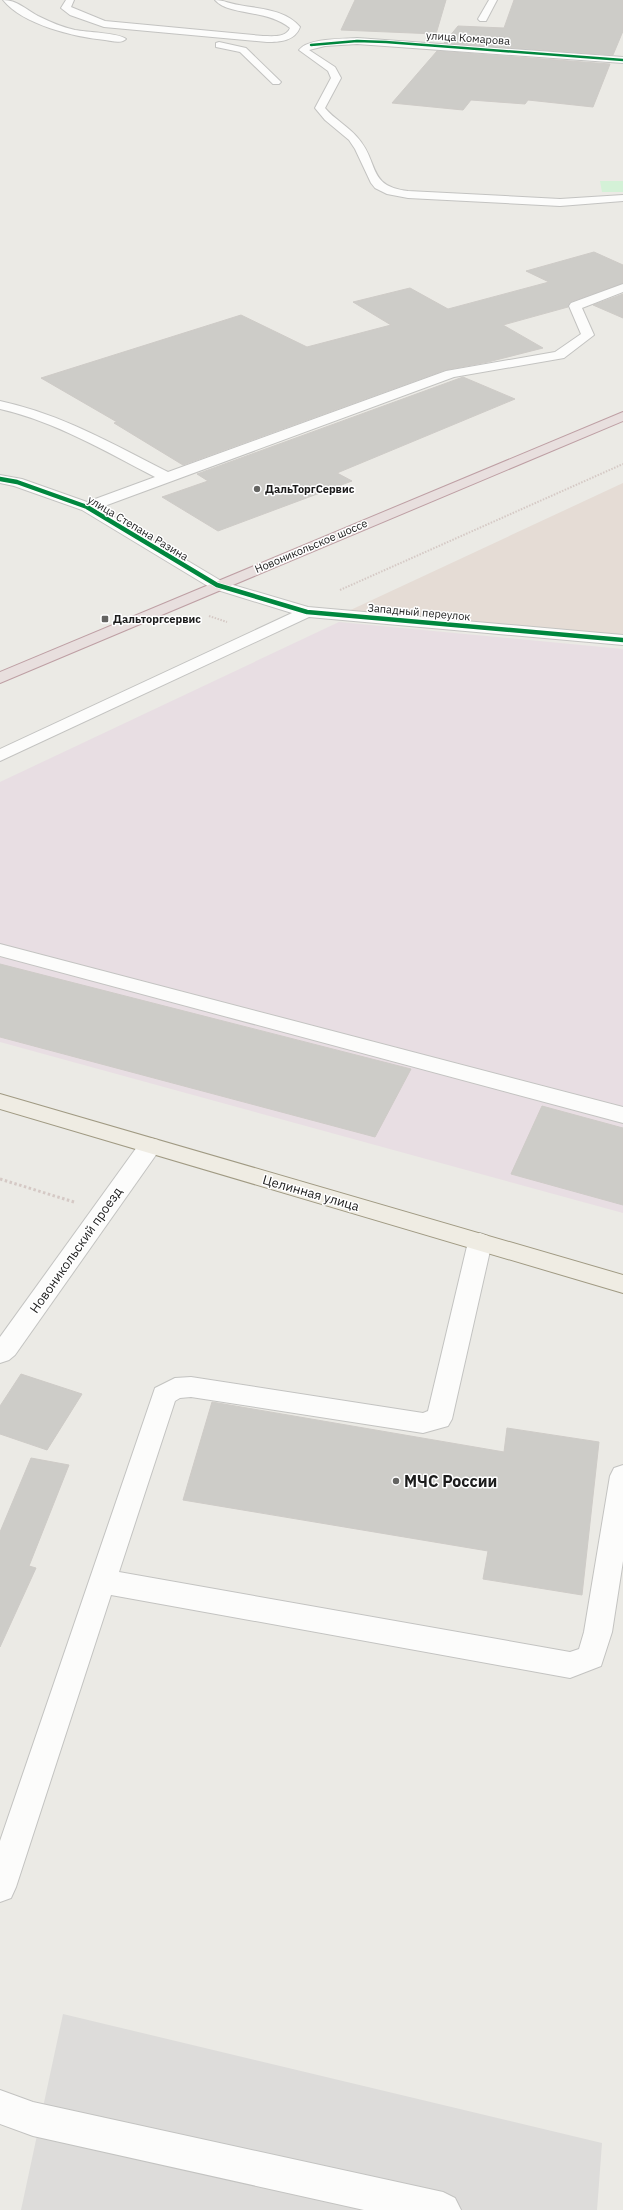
<svg xmlns="http://www.w3.org/2000/svg" width="623" height="2210" font-family="'IBM Plex Sans',sans-serif">
<style>
.industrial{fill:#e8dee3}
.military{fill:#e5dcd5}
.park{fill:#d4f1d7}
.parking{fill:#dddcda}
.building{fill:#cdccc8;stroke:#cecbc7}
.lines{fill:none;stroke-linecap:round;stroke-linejoin:round}
.minor-casing{stroke:#c3c3c1;stroke-width:2}
.major-casing{stroke:#a09a83;stroke-width:2}
.highway-casing{stroke:#be9fa4;stroke-width:2}
.path-far1{stroke:#d5c9c5;stroke-width:2;stroke-dasharray:1.5 1.5;stroke-linecap:butt}
.path{stroke:#d5c9c5;stroke-width:3;stroke-dasharray:2.5 2.5;stroke-linecap:butt}
.minor{fill:#fcfcfb;fill-rule:evenodd}
.major{fill:#efece3;fill-rule:evenodd}
.highway{fill:#e8dfde;fill-rule:evenodd}
.cycleway-far1-casing{stroke:#fff;stroke-width:3.5}
.cycleway-casing{stroke:#fff;stroke-width:6}
.cycleway-far1{stroke:#00873e;stroke-width:2.5}
.cycleway{stroke:#00873e;stroke-width:4.5}
.poi-dot{fill:#646462;stroke:#fff;stroke-width:1.5}
.labels{text-anchor:middle;dominant-baseline:central;stroke-width:3;stroke-linejoin:round;paint-order:stroke}
.far-street-label{font-size:11px;fill:#1c1c1c;stroke:#fff}
.far-poi-label{font-size:11px;font-weight:bold;fill:#1c1c1c;stroke:#fff;text-anchor:start}
.street-label{font-size:13px;fill:#1c1c1c;stroke:#fff}
.near-poi-label{font-size:16px;font-weight:bold;fill:#1c1c1c;stroke:#fff;text-anchor:start}
</style>
<rect width="100%" height="100%" fill="#ebeae5"/>
<!-- industrial -->
<polygon class="industrial" points="339,622 623,649 623,1213 0,1042 0,782"/>
<!-- military -->
<polygon class="military" points="623,483 623,635 342,614"/>
<!-- park -->
<polygon class="park" points="600,181 623,181 623,192 602,192"/>
<!-- parking -->
<polygon class="parking" points="63,2014 602,2143 597,2210 21,2210"/>
<!-- building -->
<g class="building">
<polygon points="355,0 446,0 436,34 341,30"/>
<polygon points="514,0 623,0 623,31 613,55 444,43 458,26 504,28"/>
<polygon points="437,51 610,64 593,107 528,100 525,104 471,100 463,110 392,103"/>
<polygon points="594,252 623,265 623,283 570,302 568,307 503,325 543,348 488,362 445,370 183,465 114,423 117,422 41,378 241,315 307,347 391,325 353,302 410,288 448,309 549,282 526,271"/>
<polygon points="623,294 623,318 593,305"/>
<polygon points="463,377 515,399 337,473 352,481 218,531 162,497 208,481 197,474"/>
<polygon points="0,964 411,1069 375,1137 0,1037"/>
<polygon points="542,1106 623,1128 623,1205 511,1174"/>
<polygon points="21,1374 82,1394 47,1450 0,1434 0,1406"/>
<polygon points="212,1402 504,1452 507,1428 599,1442 582,1595 483,1579 488,1551 183,1500"/>
<polygon points="31,1458 69,1465 29,1566 36,1568 0,1647 0,1532"/>
</g>
<g class="lines">
<defs>
<g id="minor">
<path d="M3,0c14,0 22,9 35,16 12,6 24,11 37,14 10,2 45,3 51,9 -5,5 -14,2 -21,1 -30,-3 -82,-15 -102,-40z"/>
<path d="M66,0h8l-3,7 34,14 158,15c9,0 23,2 27,-8 -23,-19 -61,-12 -75,-28 9,0 15,4 24,5 20,4 46,4 61,22 -5,14 -20,15 -33,15l-163,-15 -34,-12 -9,-7z"/>
<polygon points="489,0 497,0 486,21 480,21 478,19"/>
<path d="M357,38l266,19v6l-266,-19 -32,2 -16,4 26,17 6,11 -16,30c9,11 23,18 32,29 23,25 9,49 51,54l152,8 63,-4v6l-63,5 -152,-8 -21,-4 -12,-6 -4,-5 -16,-34 -6,-9 -24,-20 -10,-12 16,-30 -3,-7 -29,-21c9,-12 43,-11 58,-12z"/>
<polygon points="219,42 246,48 281,82 279,84 273,84 240,52 216,47 216,43"/>
<path d="M623,284v8l-41,16 12,27 -30,23 -110,19 -355,131 124,74 85,25 315,28v10l-314,-28 -309,144v-12l292,-136 -81,-25 -129,-78 -68,-24 -14,-3v-8l22,4 65,23 68,-25c-50,-26 -99,-55 -155,-68v-8c61,13 113,43 168,71l278,-101 109,-19 26,-18 -12,-28 2,-3z"/>
<polygon points="0,944 623,1107 623,1123 0,956"/>
<polygon points="150,1138 158,1140 161,1146 158,1152 15,1355 9,1360 0,1363 0,1337 142,1140"/>
<polygon points="480,1233 488,1236 492,1242 452,1419 448,1426 423,1433 191,1397 180,1398 175,1401 119,1572 570,1652 579,1649 584,1632 610,1476 614,1468 623,1465 623,1561 612,1632 601,1666 570,1678 111,1595 16,1887 11,1898 0,1902 0,1841 155,1388 175,1378 191,1377 423,1413 428,1411 468,1242 472,1236"/>
<polygon points="0,2090 33,2102 443,2192 455,2198 461,2210 364,2210 33,2136 0,2124"/>
</g>
<polygon id="major" points="0,1094 623,1275 623,1293 0,1109"/>
<polygon id="highway" points="623,412 623,421 0,683 0,672"/>
</defs>
<!-- minor casing -->
<use href="#minor" class="minor-casing"/>
<!-- major casing -->
<use href="#major" class="major-casing"/>
<!-- highway casing -->
<use href="#highway" class="highway-casing"/>
<!-- path-far1 -->
<g class="path-far1">
<polyline points="340,590 623,464"/>
<polyline points="209,616 227,622"/>
</g>
<!-- path -->
<polyline class="path" points="0,1179 74,1202"/>
<!-- minor -->
<use href="#minor" class="minor"/>
<!-- major -->
<use href="#major" class="major"/>
<!-- highway -->
<use href="#highway" class="highway"/>
<defs>
<polyline id="cycleway-far1" points="311,45 357,41 386,42 623,60"/>
<polyline id="cycleway" points="0,479 17,482 87,507 217,585 307,612 623,640"/>
</defs>
<!-- cycleway-far1 casing -->
<use href="#cycleway-far1" class="cycleway-far1-casing"/>
<!-- cycleway casing -->
<use href="#cycleway" class="cycleway-casing"/>
<!-- cycleway-far1 -->
<use href="#cycleway-far1" class="cycleway-far1"/>
<!-- cycleway -->
<use href="#cycleway" class="cycleway"/>
</g>
<!-- markers -->
<g class="poi-dot">
<circle cx="257" cy="489" r="4"/>
<rect x="101" y="615" width="8" height="8" rx="2"/>
<circle cx="396" cy="1481" r="4"/>
</g>
<g class="labels">
<!-- far-street labels -->
<g class="far-street-label">
<text transform="translate(468 38) rotate(4)">улица Комарова</text>
<text transform="translate(138 528) rotate(31)">улица Степана Разина</text>
<text transform="translate(311 546) rotate(-23)">Новоникольское шоссе</text>
<text transform="translate(419 612) rotate(5)">Западный переулок</text>
</g>
<!-- far-poi labels -->
<g class="far-poi-label">
<text x="265" y="489">ДальТоргСервис</text>
<text x="113" y="619">Дальторгсервис</text>
</g>
<!-- street labels -->
<g class="street-label">
<text transform="translate(311 1193) rotate(16)">Целинная улица</text>
<text transform="translate(76 1250) rotate(-55)">Новоникольский проезд</text>
</g>
<!-- near-poi labels -->
<g class="near-poi-label">
<text x="404" y="1481">МЧС России</text>
</g>
</g>
</svg>
